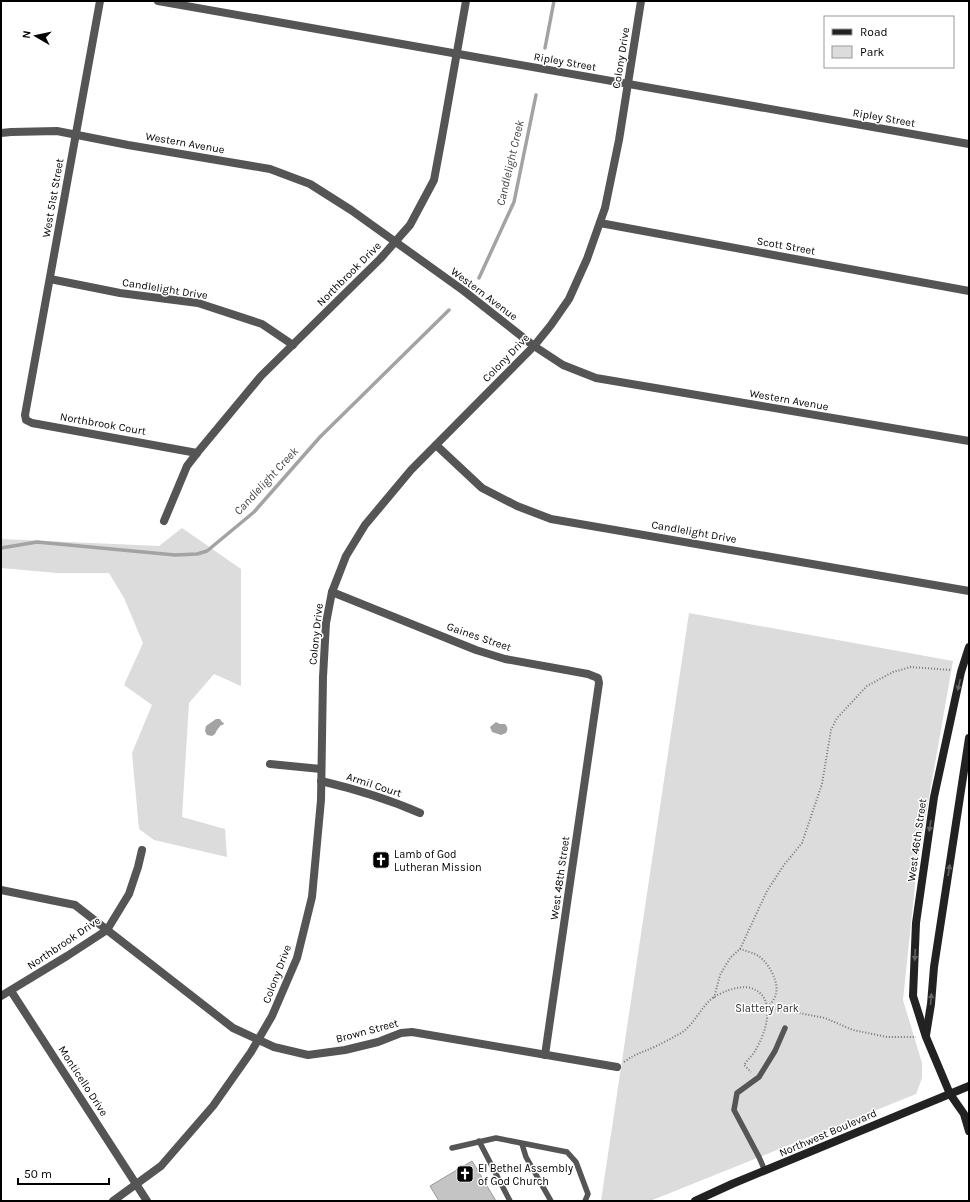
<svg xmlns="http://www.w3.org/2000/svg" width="970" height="1202" font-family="Karla,sans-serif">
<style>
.green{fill:#dcdcdc}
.water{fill:#a3a3a3}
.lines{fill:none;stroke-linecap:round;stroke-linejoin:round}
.stream{stroke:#a3a3a3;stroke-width:3.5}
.building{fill:#c4c4c4;stroke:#999}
.path{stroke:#777;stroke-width:2;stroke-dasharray:1 2;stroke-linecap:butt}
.lane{stroke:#555;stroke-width:5.5}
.street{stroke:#555;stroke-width:8}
.secondary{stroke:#222;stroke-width:8}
.oneway{fill:#646464}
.labels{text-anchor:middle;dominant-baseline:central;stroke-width:3;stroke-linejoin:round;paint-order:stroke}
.street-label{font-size:11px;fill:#000;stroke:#fff}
.poi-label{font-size:11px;fill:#000;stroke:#fff;text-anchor:start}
.park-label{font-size:11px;fill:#333;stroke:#fff}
.water-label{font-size:12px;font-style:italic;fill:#444;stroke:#fff}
</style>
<rect width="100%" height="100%" fill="#fff"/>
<!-- green -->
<g class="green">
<polygon points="182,528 241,569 241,686 214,674 189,703 182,817 225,829 227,857 154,840 139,829 132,753 152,705 124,685 143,643 124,598 109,573 57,573 1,568 1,539 159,546"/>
<polygon points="689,613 953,661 917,866 903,1000 922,1063 922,1078 916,1094 650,1201 601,1201"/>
</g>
<!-- water -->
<g class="water">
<polygon points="216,719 220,719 222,722 224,723 223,725 221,725 217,730 215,734 212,736 207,735 205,731 206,726"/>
<path d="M496,722l4,2h5c3,3 3,6 1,9l-5,2 -9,-3 -2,-5z"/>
</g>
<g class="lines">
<!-- stream -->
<g class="stream">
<polyline points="545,48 554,1"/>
<polyline points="479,278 514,202 536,95"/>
<polyline points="1,548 37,542 175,555 197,554 207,551 254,512 320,437 449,310"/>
</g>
</g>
<!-- building -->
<polygon class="building" points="472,1161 496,1201 439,1201 430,1186"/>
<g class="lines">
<!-- path -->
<g class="path">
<path d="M740,949c6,2 15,4 20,8 9,7 19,25 16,36 -1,6 -5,10 -8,14l57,11 28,12 34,7h29"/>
<polyline points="714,998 720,975 730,958 740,949 767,891 784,865 802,843 822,784 831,730 837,718 867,686 893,672 911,667 951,670"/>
<path d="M624,1062c12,-9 18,-9 30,-15 9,-4 18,-9 27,-14 14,-9 20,-27 33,-36 10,-6 26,-12 37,-9 27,9 15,45 4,63 -3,5 -8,9 -11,14l7,7"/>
</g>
<!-- lane -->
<g class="lane">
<polyline points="479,1141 510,1201"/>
<polyline points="522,1144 526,1157 551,1201"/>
<polyline points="452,1148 496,1138 567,1152 576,1162 588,1194 585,1201"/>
<polyline points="765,1171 759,1157 734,1110 737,1093 759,1077 775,1051 785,1028"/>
</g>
<!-- street -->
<g class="street">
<polyline points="100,1 25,415 26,420 32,423 197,453"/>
<polyline points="158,1 969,144"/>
<polyline points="1,133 11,132 57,131 128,145 270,169 310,184 351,210 464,291 534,346 563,365 596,378 969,441"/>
<polyline points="600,223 969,291"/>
<polyline points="50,279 120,293 198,303 262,324 293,345"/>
<polyline points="436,445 482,488 517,506 551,519 969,591"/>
<polyline points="164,521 187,466 197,453 261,376 380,259 410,225 434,180 442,137 466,1"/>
<polyline points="332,592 476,650 505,659 588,674 598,678 599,683 545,1055"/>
<polyline points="270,764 321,769"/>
<path d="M321,781c34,8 67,18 99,32"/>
<polyline points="1,890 75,905 233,1028 274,1047 308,1055 345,1050 378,1042 401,1033 412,1032 617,1067"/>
<polyline points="11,991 147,1201"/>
<polyline points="1,996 67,956 107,930 129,894 138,867 142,850"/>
<polyline points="113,1201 161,1166 213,1106 251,1052 272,1016 297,958 312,897 321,800 323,677 326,623 332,592 346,556 365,525 411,470 534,346 551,325 569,299 587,259 605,208 619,140 641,1"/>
</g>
<!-- secondary -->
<g class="secondary">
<polyline points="969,647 961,672 934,797 916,923 913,996 926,1037 950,1094 964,1114 969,1131"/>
<polyline points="926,1035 931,1004 934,967 969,738"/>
<polyline points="695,1201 732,1184 969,1086"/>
</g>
</g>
<!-- one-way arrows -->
<defs><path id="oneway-solid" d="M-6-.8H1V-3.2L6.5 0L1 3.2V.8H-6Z"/></defs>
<g class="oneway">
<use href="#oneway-solid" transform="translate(959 685) rotate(103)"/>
<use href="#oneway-solid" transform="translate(930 826) rotate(98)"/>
<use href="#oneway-solid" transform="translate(949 870) rotate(-81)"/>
<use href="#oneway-solid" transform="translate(915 955) rotate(93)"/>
<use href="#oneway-solid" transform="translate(931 999) rotate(-85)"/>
</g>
<!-- icons -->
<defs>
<symbol id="church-square" viewBox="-11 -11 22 22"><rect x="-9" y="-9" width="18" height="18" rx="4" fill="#000" stroke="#fff"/><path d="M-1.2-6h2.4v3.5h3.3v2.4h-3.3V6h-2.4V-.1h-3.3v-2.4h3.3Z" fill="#fff"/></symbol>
</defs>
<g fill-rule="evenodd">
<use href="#church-square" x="371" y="850" width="20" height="20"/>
<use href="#church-square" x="455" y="1164" width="20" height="20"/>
</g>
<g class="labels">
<!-- street labels -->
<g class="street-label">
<text transform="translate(621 58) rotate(-81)">Colony Drive</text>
<text transform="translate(565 62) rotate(10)">Ripley Street</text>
<text transform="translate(884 118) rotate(10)">Ripley Street</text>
<text transform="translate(185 143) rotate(10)">Western Avenue</text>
<text transform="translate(53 198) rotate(-80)">West 51st Street</text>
<text transform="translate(786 246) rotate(10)">Scott Street</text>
<text transform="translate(349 274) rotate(-45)">Northbrook Drive</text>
<text transform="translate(165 289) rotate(9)">Candlelight Drive</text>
<text transform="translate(484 294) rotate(37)">Western Avenue</text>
<text transform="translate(506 358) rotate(-46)">Colony Drive</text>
<text transform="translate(789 400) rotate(10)">Western Avenue</text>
<text transform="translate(103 424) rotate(10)">Northbrook Court</text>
<text transform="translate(694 532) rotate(10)">Candlelight Drive</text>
<text transform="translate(316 634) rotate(-84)">Colony Drive</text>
<text transform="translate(479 637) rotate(19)">Gaines Street</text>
<text transform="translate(374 785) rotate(18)">Armil Court</text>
<text transform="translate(917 840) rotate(-82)">West 46th Street</text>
<text transform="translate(560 878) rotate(-82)">West 48th Street</text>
<text transform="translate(64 943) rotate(-34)">Northbrook Drive</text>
<text transform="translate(277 974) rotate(-69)">Colony Drive</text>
<text transform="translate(367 1031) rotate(-15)">Brown Street</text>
<text transform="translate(83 1081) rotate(57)">Monticello Drive</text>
<text transform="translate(828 1133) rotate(-23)">Northwest Boulevard</text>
</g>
<!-- poi labels -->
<g class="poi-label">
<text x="394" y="854">Lamb of God<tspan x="394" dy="13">Lutheran Mission</tspan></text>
<text x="478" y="1168">El Bethel Assembly<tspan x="478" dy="13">of God Church</tspan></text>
</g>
<!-- park labels -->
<g class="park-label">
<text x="767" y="1008">Slattery Park</text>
</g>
<!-- water labels -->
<g class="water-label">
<text transform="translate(510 163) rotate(-77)">Candlelight Creek</text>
<text transform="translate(266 481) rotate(-47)">Candlelight Creek</text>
</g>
</g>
<!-- border -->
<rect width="970" height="1202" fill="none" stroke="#000000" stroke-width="4"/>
<!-- legend -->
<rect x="824" y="16" width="130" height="52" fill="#ffffff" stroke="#999999"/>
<rect x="832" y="29" width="20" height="6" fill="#222222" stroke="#999999"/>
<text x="860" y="36" font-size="12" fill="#000000">Road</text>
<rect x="832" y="46" width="20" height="12" fill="#dcdcdc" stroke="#999999"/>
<text x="860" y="56" font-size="12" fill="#000000">Park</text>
<!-- north arrow -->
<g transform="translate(36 36) rotate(279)" stroke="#ffffff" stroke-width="3" paint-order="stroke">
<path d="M0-3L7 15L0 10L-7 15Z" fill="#000000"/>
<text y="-6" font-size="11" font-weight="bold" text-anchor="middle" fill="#000000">N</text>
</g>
<!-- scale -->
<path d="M18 1178v6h91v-6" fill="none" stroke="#000000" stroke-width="2"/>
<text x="24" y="1178" font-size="12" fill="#000000" stroke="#ffffff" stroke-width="3" paint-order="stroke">50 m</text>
</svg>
